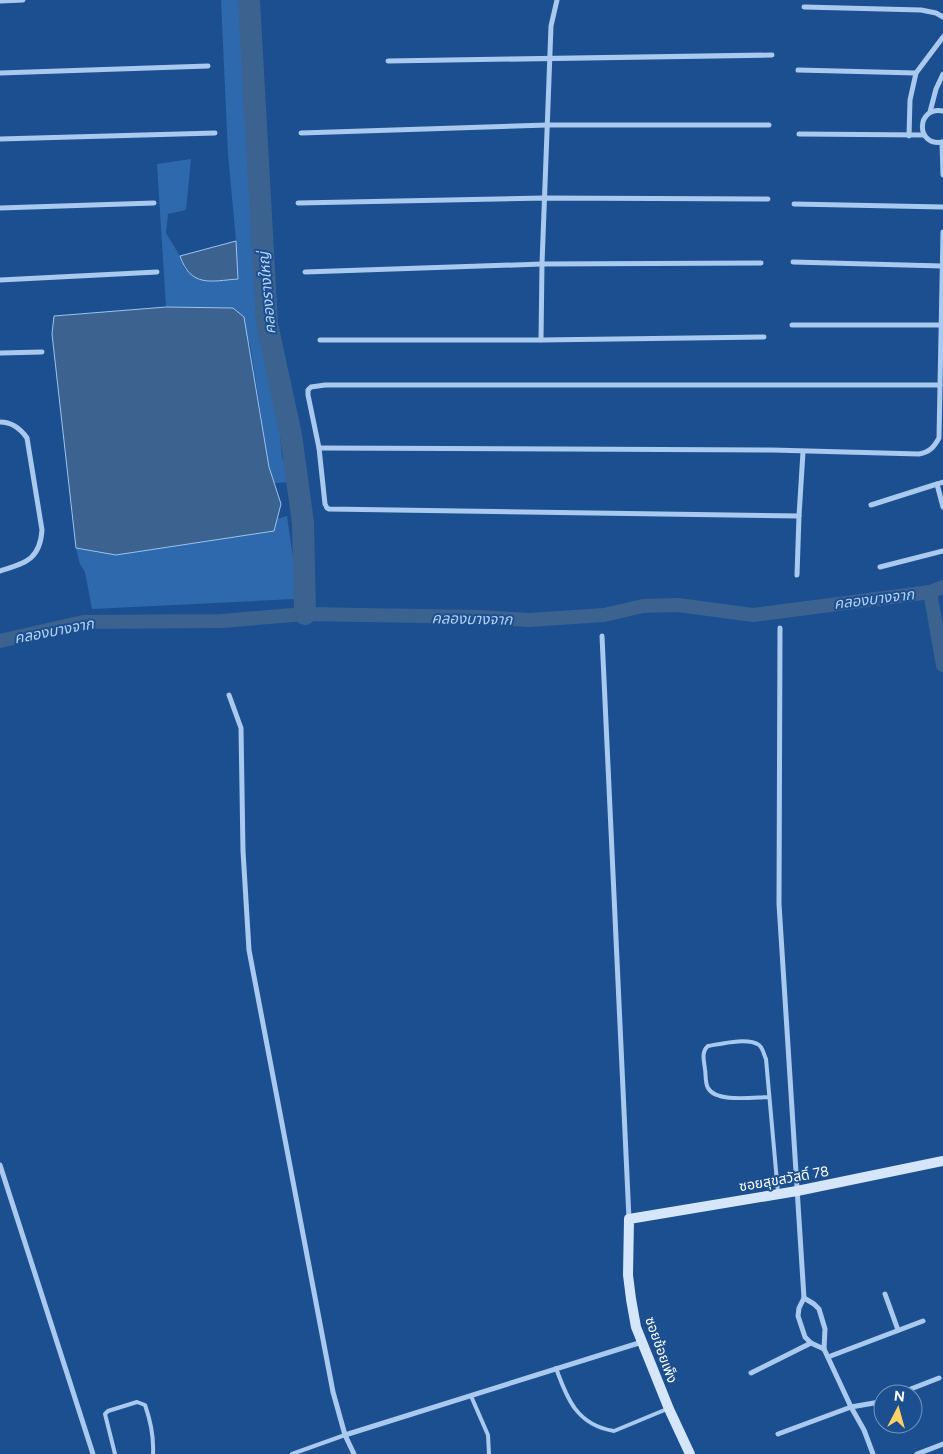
<svg xmlns="http://www.w3.org/2000/svg" width="943" height="1454" font-family="Figtree,'Noto Sans Thai',sans-serif">
<style>
.green{fill:#2e69ad}
.water{fill:#3c6290;stroke:#9cc4f0}
.lines{fill:none;stroke-linecap:round;stroke-linejoin:round}
.canal{stroke:#3c6290;stroke-width:14}
.river{stroke:#3c6290;stroke-width:22}
.lane{stroke:#a9c9ee;stroke-width:4}
.street{stroke:#a9c9ee;stroke-width:5}
.secondary{stroke:#d6e6fa;stroke-width:10}
.labels{text-anchor:middle;dominant-baseline:central;stroke-width:4;stroke-linejoin:round;paint-order:stroke}
.street-label{font-size:14px;fill:#fff;stroke:#1b4f8f}
.water-label{font-size:15px;font-style:italic;fill:#b5d3f5;stroke:#1b4f8f}
</style>
<rect width="100%" height="100%" fill="#1b4f8f"/>
<!-- green -->
<g class="green">
<polygon points="221,0 239,0 253,243 266,348 277,398 282,457 292,482 274,483 269,467 250,344 233,308 166,307 157,164 191,159 186,210 168,214 166,233 180,256 185,270 238,279 236,241 228,154"/>
<polygon points="287,516 298,593 294,599 92,609 85,572 80,564 76,548 116,555 274,531 277,519"/>
</g>
<!-- water -->
<g class="water">
<path d="M236,241l2,38c-27,2 -47,9 -58,-23z"/>
<polygon points="166,307 233,308 244,317 269,467 281,504 274,531 116,555 76,548 52,334 54,316"/>
</g>
<g class="lines">
<!-- canal -->
<g class="canal">
<polyline points="930,592 943,665"/>
<polyline points="0,641 83,622 222,621 305,614 480,617 529,620 604,615 643,606 678,605 753,615 930,592 943,587"/>
</g>
<!-- river -->
<polyline class="river" points="249,0 267,324 291,435 303,523 305,614"/>
<!-- lane -->
<g class="lane">
<path d="M769,1097c-14,0 -53,6 -61,-9 -3,-5 -2,-13 -3,-19 -1,-8 -4,-17 3,-23 12,-2 40,-9 51,-1 4,3 5,10 7,14l12,134"/>
<path d="M556,1368c11,31 21,57 58,63l53,-22"/>
<polyline points="471,1396 488,1435 489,1454"/>
<path d="M115,1454l-10,-40 3,-3 29,-9 8,3c6,17 9,31 8,49"/>
<polyline points="292,1454 345,1435"/>
</g>
<!-- street -->
<g class="street">
<polyline points="0,1 23,0"/>
<polyline points="804,7 921,10 936,13 943,17"/>
<polyline points="388,61 772,55"/>
<polyline points="798,70 916,73"/>
<polyline points="0,73 208,66"/>
<path d="M943,111c-27,-5 -28,36 0,31"/>
<polyline points="930,112 936,89 943,74"/>
<polyline points="301,133 547,125 769,125"/>
<polyline points="799,134 924,135"/>
<polyline points="909,136 910,100 916,73 943,37"/>
<polyline points="0,139 215,133"/>
<polyline points="942,142 943,175"/>
<polyline points="298,203 544,198 768,199"/>
<polyline points="794,204 943,207"/>
<polyline points="0,208 154,203"/>
<polyline points="793,262 942,266"/>
<polyline points="305,272 542,264 761,263"/>
<polyline points="0,280 157,272"/>
<polyline points="792,325 941,325"/>
<polyline points="320,340 541,340 764,337"/>
<polyline points="541,340 542,264 551,26 557,0"/>
<polyline points="0,353 42,352"/>
<path d="M0,422c12,0 20,6 27,16l15,92c-2,30 -17,33 -42,41"/>
<path d="M319,448l453,2 147,4c11,-2 15,-7 20,-16l4,-206"/>
<polyline points="803,452 799,516 329,509 327,508 325,504 319,448 308,395 308,390 311,387 325,385 940,385"/>
<polyline points="943,482 937,484 943,507"/>
<polyline points="871,505 937,484"/>
<polyline points="880,567 943,551"/>
<polyline points="797,575 799,516"/>
<polyline points="780,628 779,904 804,1298 799,1308 798,1316 805,1337 811,1343 824,1349"/>
<polyline points="602,636 629,1219"/>
<polyline points="229,695 241,728 243,851 249,950 333,1392 345,1435 354,1454"/>
<polyline points="0,1165 93,1454"/>
<polyline points="885,1294 898,1330"/>
<polyline points="804,1298 814,1304 819,1309 825,1329 824,1349 851,1407 864,1430 873,1454"/>
<polyline points="828,1357 923,1321"/>
<polyline points="751,1373 811,1343"/>
<polyline points="898,1394 939,1378"/>
<polyline points="778,1434 851,1407 874,1403 883,1400"/>
<polyline points="345,1435 642,1342"/>
<polyline points="917,1454 943,1444"/>
</g>
<!-- secondary -->
<polyline class="secondary" points="690,1454 669,1409 636,1327 631,1299 628,1275 629,1219 797,1191 943,1161"/>
</g>
<g class="labels">
<!-- street labels -->
<g class="street-label">
<text transform="translate(784 1179) rotate(-10)">ซอยสุขสวัสดิ์ 78</text>
<text transform="translate(661 1350) rotate(70)">ซอยช้อยเพ็ง</text>
</g>
<!-- water labels -->
<g class="water-label">
<text transform="translate(267 293) rotate(-95)">คลองรางใหญ่</text>
<text transform="translate(874 599) rotate(-7)">คลองบางจาก</text>
<text transform="translate(472 619) rotate(1)">คลองบางจาก</text>
<text transform="translate(54 631) rotate(-11)">คลองบางจาก</text>
</g>
</g>
<!-- north arrow -->
<g transform="translate(898 1409) rotate(6)"><circle r="24" fill="#1b4f8f" stroke="#7695bc"/>
<path d="M0-4L9 19L0 12L-9 19Z" fill="#ffd166"/>
<text y="-8" font-size="14" font-weight="bold" text-anchor="middle" fill="#ffffff">N</text>
</g>
</svg>
